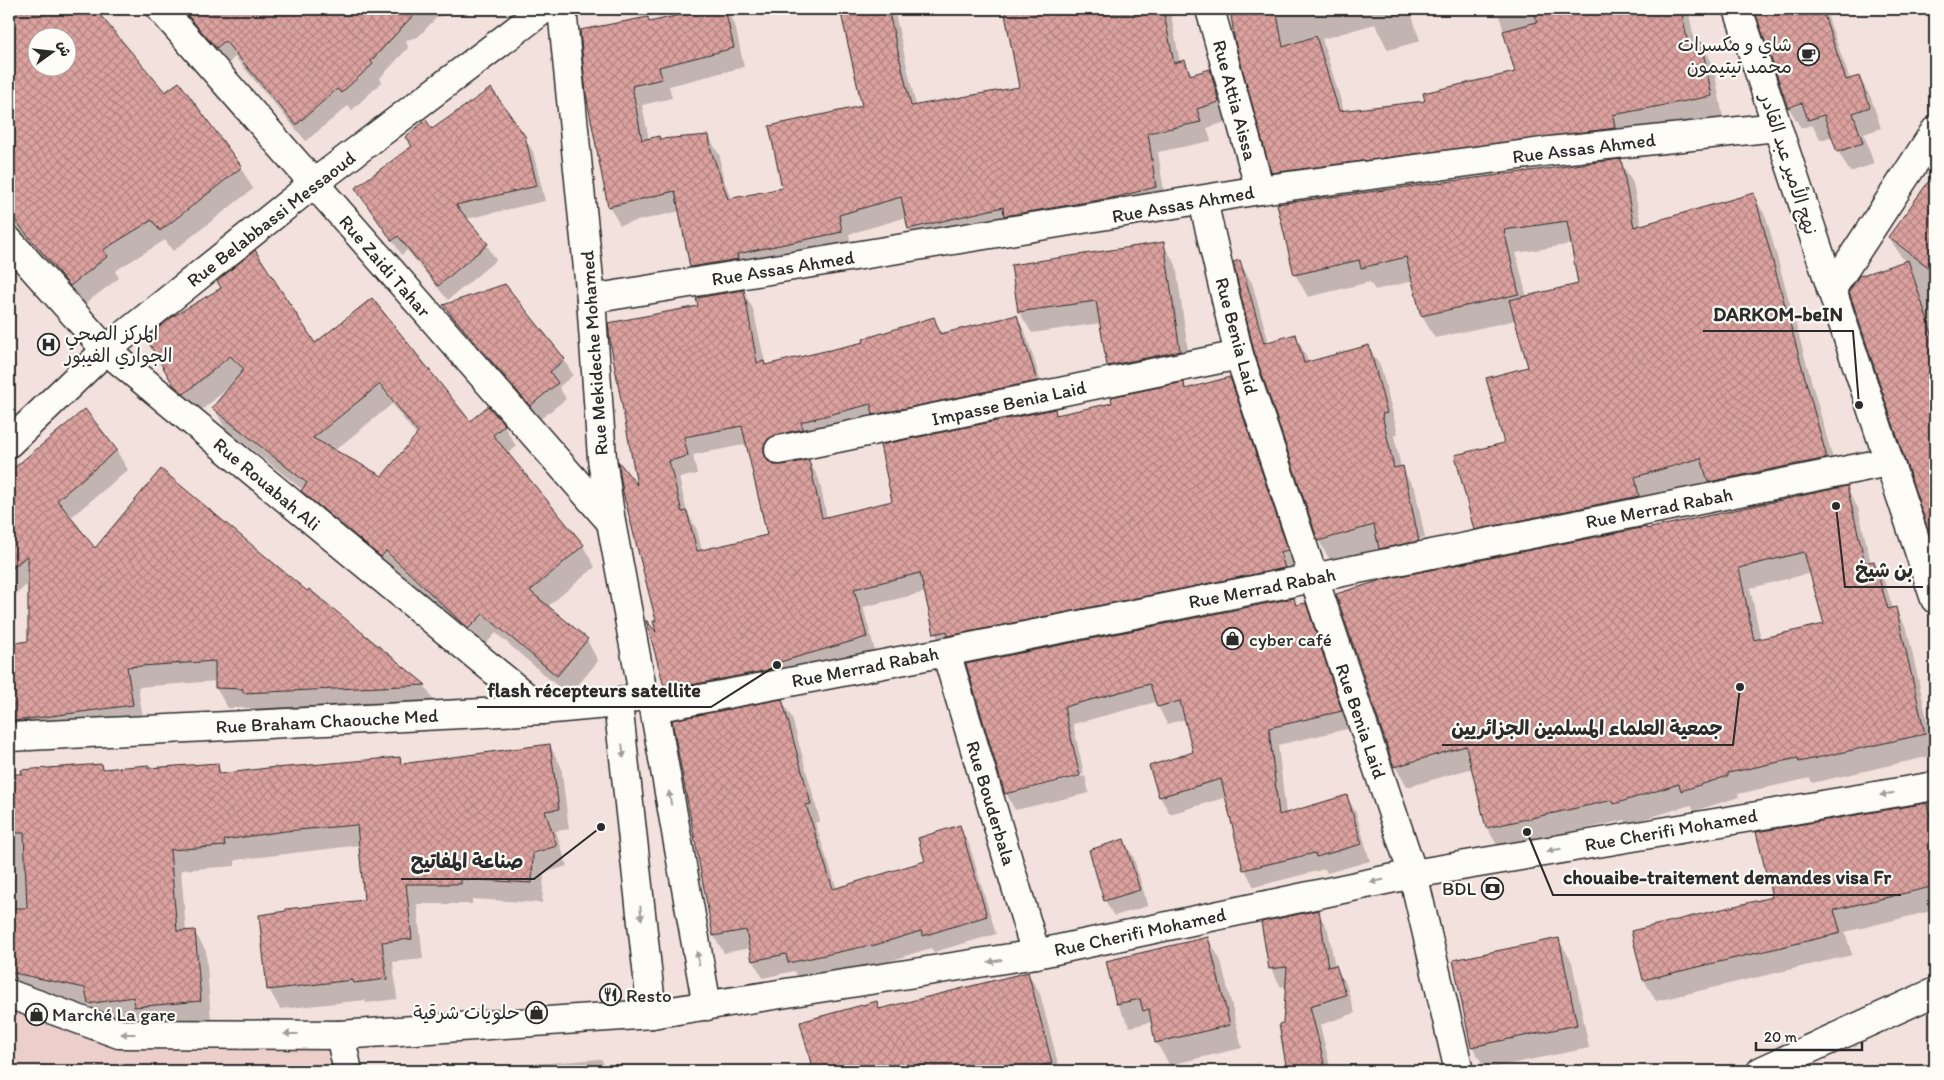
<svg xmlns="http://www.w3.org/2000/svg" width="1944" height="1080" font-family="Itim,'Playpen Sans Arabic',sans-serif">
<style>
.built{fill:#ecceca}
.shadow{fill:#0003;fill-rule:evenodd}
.building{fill:url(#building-cross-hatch);stroke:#2b2b2b;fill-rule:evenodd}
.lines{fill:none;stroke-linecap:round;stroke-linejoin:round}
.street-casing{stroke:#2b2b2b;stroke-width:31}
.secondary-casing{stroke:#2b2b2b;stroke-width:31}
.street{stroke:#fdfcf7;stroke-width:28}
.secondary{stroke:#fdfcf7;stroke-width:28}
.oneway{fill:#9e9e9b}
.labels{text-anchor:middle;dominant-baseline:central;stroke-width:4.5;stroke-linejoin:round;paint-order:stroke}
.poi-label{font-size:19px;fill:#2b2b2b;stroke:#fdfcf7;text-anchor:start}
.street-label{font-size:19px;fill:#2b2b2b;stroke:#fdfcf7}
.leader{fill:none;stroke:#2b2b2b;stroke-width:2}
.callout-dot{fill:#2b2b2b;stroke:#fdfcf7;stroke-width:2}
.callout-label{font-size:20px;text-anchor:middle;font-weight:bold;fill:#2b2b2b;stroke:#fdfcf7;stroke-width:4.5;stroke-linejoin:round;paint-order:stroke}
</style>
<defs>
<pattern id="building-cross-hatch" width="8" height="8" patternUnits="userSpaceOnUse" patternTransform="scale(1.25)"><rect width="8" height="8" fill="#dca29f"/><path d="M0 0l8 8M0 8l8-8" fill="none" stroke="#b38482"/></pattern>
</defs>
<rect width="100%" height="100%" fill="#f3e1dd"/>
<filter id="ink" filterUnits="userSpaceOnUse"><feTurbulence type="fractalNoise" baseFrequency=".02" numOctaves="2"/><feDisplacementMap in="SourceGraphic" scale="10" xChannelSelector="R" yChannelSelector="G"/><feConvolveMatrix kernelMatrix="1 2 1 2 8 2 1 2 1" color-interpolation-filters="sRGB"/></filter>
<g filter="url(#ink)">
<!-- built -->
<polygon class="built" points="9,994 119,1034 340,1035 348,1071 9,1071"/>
<!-- shadow -->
<g class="shadow">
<path d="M9,9h82l74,85 14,-10 62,84 12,21 -80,62 -8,-11 -50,31 4,7 -37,28 -40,-46 -33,-44zM38,38h30v30h-30z"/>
<polygon points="172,9 465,9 437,17 418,37 406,40 408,48 380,78 382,82 352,110 348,106 306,141 235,57 227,65"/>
<polygon points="712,9 725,9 735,25 744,67 669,86 672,98 642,105 649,140 709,137 720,156 721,170 731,200 783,189 863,107 841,9 894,9 916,106 1021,88 1005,9 1170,9 1180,63 1185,62 1193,76 1210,71 1221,90 1229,121 1207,128 1211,141 1158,152 1166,206 920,248 909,228 907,217 849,234 852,251 702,286 691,267 680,211 620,225 609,206 587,94 647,18 650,23"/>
<polygon points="1231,9 1410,9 1420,41 1388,50 1375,24 1322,39 1344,111 1427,102 1516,73 1499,15 1490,16 1486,9 1688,9 1695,44 1701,43 1713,64 1723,117 1285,193 1273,172 1236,41"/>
<path d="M1756,9h69l25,71 9,-3 12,21 10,30 -17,6 10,30 -24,8 -12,-21 -5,-15 -12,4 -9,-15 -11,3 -12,-20zM1807,100l1,3 -17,5v-2z"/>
<polygon points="432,130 524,137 533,152 545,201 466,219 487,245 496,260 448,300 407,250 402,255 356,189 412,147 407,137"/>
<path d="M1620,161l13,22 8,43 112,-31 13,22 73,264 -116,23 -14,-22 -221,70 -13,-23 31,-85 24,-77 -14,-47 -81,18 -13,-22 -9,-35 -38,9 -5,-8 -62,15 -13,-23zM1572,244l8,41 -53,13 -11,-45z"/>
<polygon points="1935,171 1935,525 1933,525 1907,262 1902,258 1889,237"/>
<polygon points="1163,244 1176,265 1191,373 1120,387 1108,366 1101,323 1032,333 1019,312 1012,266"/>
<path d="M1239,261l13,22 17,60 27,-8 13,28 60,-16 12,21 17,66 -4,1 7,33 14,21 15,73 -38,8 -12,-22 -49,14 -12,-21 -64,-191zM1425,538v3l-40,8v-3z"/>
<polygon points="504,286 564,360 573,375 559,387 566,399 539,420 454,321 445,306"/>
<path d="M743,291l10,18 13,58 99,-24 69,-24 9,16 73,-19 10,18 20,64 -268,58 -5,10 9,1 27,-6 10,18 8,39 67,-16 161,-92 3,6 56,-12 70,-20 3,6 42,-12 10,18 58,172 -352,83 -10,-18 -9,-41 -63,15 13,48 -200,52 -10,-18 -27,-199 60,-183zM748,444l21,92 -67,15 -5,-21 -10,-18 -8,-34 18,-4 -4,-19z"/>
<path d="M148,338l167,7 154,78 19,-16 16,19 12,20 -9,8 76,92 12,21 -48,40 40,33 11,21 -29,35 -73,-63 -15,16 -83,-79 -5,6 -79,-65 -11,-21 -78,-62 -11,-20 15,-21 -32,27 -9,-7zM392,404l25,32 -34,41 -49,-26z"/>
<polygon points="84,411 116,450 128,470 70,518 95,550 307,593 309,591 425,686 436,705 256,712 253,708 228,708 216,688 216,681 138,687 144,725 27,741 15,721 9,676 9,645 29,642 29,583 9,600 9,522 12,526 26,515 9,484 9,473"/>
<path d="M1846,488l12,20 13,55 2,-1 12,21 8,26h2l12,20 28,126 -123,28 -2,-5 -72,16 1,3 -45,14 -3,-6 -64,19 -2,-4 -126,28 -12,-20 -14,-60 -66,19 -12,-21 251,-236zM1811,573l15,52 -65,15 -11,-52z"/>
<polygon points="1293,599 1297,606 1305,604 1315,621 1351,728 1278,745 1286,814 1347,797 1356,813 1370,861 1327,873 1325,869 1254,887 1245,870 1227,797 1170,814 1160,797 1151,767 1194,753 1186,719 1167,724 1156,702 1073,724 1084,774 1008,792 1008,794 1085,776 1089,793 1015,810 1006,793 967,665"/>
<polygon points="782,701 792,718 820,821 815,823 837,889 927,862 959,827 969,844 996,934 934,952 931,948 883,963 799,980 794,971 763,978 753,960 750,948 724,953 714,936 674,721"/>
<polygon points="550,746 561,766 569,829 556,831 567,866 544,873 542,903 472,899 472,904 417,904 423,959 393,962 397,999 366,1003 365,1000 280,1009 269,989 365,901 360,845 235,860 235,866 181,870 186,932 194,931 206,951 211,1021 147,1026 141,1017 101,1023 91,1006 9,989 9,775 102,765 104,770 149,770 217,764 223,775 399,758 403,765"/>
<polygon points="1926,805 1935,820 1935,910 1845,932 1852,955 1656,1001 1644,980"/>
<polygon points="1124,840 1133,856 1148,906 1114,916 1105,900"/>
<polygon points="1318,912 1328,930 1335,967 1346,984 1355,1013 1320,1025 1331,1071 1288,1071 1280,1025 1284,1024 1287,986 1281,987 1271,969 1263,923"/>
<polygon points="1208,938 1221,961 1242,1048 1178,1063 1183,1071 1138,1071 1169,1064 1156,1042 1151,1022 1130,1027 1117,1004 1108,962"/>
<polygon points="1558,939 1572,962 1589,1048 1485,1069 1472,1046"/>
<polygon points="1028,973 1040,994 1060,1071 815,1071 802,1023 876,1003 880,1010"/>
<polygon points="601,1059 608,1071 437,1071"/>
<polygon points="104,1065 107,1071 77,1071 76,1067"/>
</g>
<!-- building -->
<g class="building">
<path d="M9,9h86l70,83 14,-10 63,85 -82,64 -8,-11 -49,30 5,6 -38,30 -61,-73zM38,38h30v30h-30z"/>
<polygon points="182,9 419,9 371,61 373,64 341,93 337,89 296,125 225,41 216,48"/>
<polygon points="706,9 725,9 734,48 659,67 662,79 632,86 642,140 659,136 660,139 709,135 711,150 728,199 782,188 769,126 862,106 840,9 888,9 911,106 1019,87 1004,9 1163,9 1174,63 1185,60 1190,75 1210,69 1219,102 1197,109 1201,122 1148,133 1156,187 1117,197 1004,216 1003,207 908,229 901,197 839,215 842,232 737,254 738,259 690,267 675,191 608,207 586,94 580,30 648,17 649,22"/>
<polygon points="1230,9 1276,9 1283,47 1316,36 1339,111 1425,101 1423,93 1515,72 1503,31 1537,22 1533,9 1681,9 1688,44 1701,42 1712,96 1613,115 1615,128 1271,173 1235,42"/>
<polygon points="1754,9 1822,9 1846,80 1859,76 1870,107 1853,113 1863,143 1837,152 1824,115 1808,120 1802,103 1788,108"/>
<polygon points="491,88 525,136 537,186 456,205 488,244 438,286 398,236 392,241 355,188 412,146 405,137 426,120 432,129"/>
<polygon points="1621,159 1634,227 1754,193 1827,458 1708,482 1701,458 1635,477 1639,496 1474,530 1455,455 1504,443 1486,378 1528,367 1509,300 1578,284 1567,221 1504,230 1519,294 1421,316 1406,257 1361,268 1359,260 1294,275 1277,204"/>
<polygon points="1935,173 1935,272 1888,237"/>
<polygon points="1164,242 1180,351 1107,366 1096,301 1018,312 1011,265"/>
<path d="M255,250l60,93 57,-45 98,123 18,-15 17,19 -12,10 91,110 -54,46 58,48 -31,37 -74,-62 -15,15 -82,-78 -5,6 -80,-66 6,-8 -95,-75 32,-39 -14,-13 -46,38 -10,-8 -28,-48 26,-21 49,-29 -4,-7zM380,384l38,49 -36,43 -69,-38z"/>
<polygon points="1240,260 1264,343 1296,334 1304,363 1369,345 1387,413 1382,414 1394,468 1403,466 1419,541 1379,549 1374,525 1318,541 1254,351 1233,262"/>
<polygon points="1908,260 1935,343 1935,544 1933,545 1849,291 1859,276"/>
<polygon points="505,284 565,359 550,372 558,383 530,406 443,305"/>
<path d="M744,290l13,73 7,-2 1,4 99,-23 -1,-3 71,-22 6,17 77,-19 20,66 -164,34 -2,-11 -70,18 2,7 -27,6 -8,4 -4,6v8l3,7 7,5h8l27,-5 13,58 70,-17 -12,-56 175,-36 1,6 56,-12 -1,-6 73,-15 1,7 45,-12 58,173 -8,2 5,16 -337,68 -1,-5 -13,3 -14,-61 -66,16 13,48 -94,27 1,5 -109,21 -19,-70 10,12 -3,-11h3l-33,-129 -5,-31 19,24 -27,-144 -2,-18 90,-17 -2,-8zM742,426l25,109 -70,16 -10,-40 -5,1 -13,-51 19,-5 -4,-19z"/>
<polygon points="85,409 117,450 57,500 95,548 161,469 307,591 309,589 426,685 243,693 243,689 215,688 215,661 127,667 133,705 14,721 9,684 9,644 28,641 28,555 9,571 9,472"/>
<path d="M1847,486l18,77 9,-2 14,48 8,-2 29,127 -126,28 -1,-4 -70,15v3l-47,15 -2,-7 -65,20 -1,-4 -127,28 -20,-82 -72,21 -58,-173 49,-15 261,-52v2zM1804,552l20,72 -70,16 -15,-72z"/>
<polygon points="1294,598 1296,605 1306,603 1342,711 1269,728 1279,815 1347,795 1362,844 1316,857 1315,853 1243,870 1221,779 1159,797 1149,766 1193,752 1180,701 1157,707 1150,684 1064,707 1080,776 1005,794 966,664"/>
<polygon points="782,699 811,804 806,805 833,889 925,861 918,838 960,825 987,916 923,936 921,931 872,946 871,945 788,963 786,954 752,961 746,930 713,936 672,720"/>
<polygon points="550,744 559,809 545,811 557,846 533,853 532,883 461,879 461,884 406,884 412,939 382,942 387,979 354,983 353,980 267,990 259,915 286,911 286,909 364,900 357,825 285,831 224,840 225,846 170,850 177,931 195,930 201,1001 134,1007 133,997 88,1004 85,988 9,972 9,908 27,908 24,833 9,833 9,774 22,774 21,770 102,764 103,769 148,765 148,768 218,763 219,774 276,767 276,768 400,757 401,764"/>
<polygon points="1927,803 1935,838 1935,886 1834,910 1841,933 1643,980 1631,931 1772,897 1756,832"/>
<polygon points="1124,839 1140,890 1104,901 1089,850"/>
<polygon points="1319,910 1328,967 1336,965 1346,995 1310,1006 1326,1071 1287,1071 1279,1024 1283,1023 1287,967 1269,969 1261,922"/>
<polygon points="1208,937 1230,1025 1155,1043 1149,1009 1143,1011 1140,999 1116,1004 1106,961"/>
<polygon points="1559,938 1577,1025 1471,1047 1453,960"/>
<polygon points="1028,972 1052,1063 1022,1071 813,1071 800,1022 877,1001 879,1009"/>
</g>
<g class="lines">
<defs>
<g id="street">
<polyline points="161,9 611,522"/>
<polyline points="562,9 591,299 602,458 611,522 643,694 654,708 946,652 1888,462"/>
<polyline points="1210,9 1260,190"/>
<polyline points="1203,201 1239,355 1413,874 1459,1071"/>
<polyline points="9,241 106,350 542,710"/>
<polyline points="591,299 1260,190 1550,151 1777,127"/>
<polyline points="9,443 106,350 313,184 544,9"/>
<polyline points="779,450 1239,355"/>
<polyline points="946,652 1036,954"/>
<polyline points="618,703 652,1014"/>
<polyline points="654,708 707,1006"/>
<polyline points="9,737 542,710 618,703 643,694"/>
<polyline points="340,1035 348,1071"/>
<polyline points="1761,1071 1935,992"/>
</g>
<g id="secondary">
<polyline points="1738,9 1935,599"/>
<polyline points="1831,290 1935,131"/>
<polyline points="9,994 119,1034 340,1035 652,1014 1036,954 1413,874 1935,786"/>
</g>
</defs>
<!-- street casing -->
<use href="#street" class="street-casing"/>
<!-- secondary casing -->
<use href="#secondary" class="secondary-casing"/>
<!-- street -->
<use href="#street" class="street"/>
<!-- secondary -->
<use href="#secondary" class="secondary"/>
</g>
<!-- one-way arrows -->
<defs><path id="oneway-solid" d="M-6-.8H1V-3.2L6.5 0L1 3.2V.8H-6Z" transform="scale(1.25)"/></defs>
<g class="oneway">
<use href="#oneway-solid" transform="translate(623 751) rotate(84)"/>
<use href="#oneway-solid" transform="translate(1887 794) rotate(170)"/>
<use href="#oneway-solid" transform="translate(670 798) rotate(-100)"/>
<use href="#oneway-solid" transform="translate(1554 850) rotate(170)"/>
<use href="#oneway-solid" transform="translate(1377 881) rotate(168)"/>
<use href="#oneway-solid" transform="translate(641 913) rotate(84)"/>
<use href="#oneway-solid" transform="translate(698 958) rotate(-100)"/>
<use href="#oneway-solid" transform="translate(995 961) rotate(171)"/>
<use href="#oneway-solid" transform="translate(128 1034) rotate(-180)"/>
<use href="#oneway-solid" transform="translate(291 1034) rotate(-180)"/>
</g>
</g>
<!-- icons -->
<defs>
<symbol id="cafe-ring" viewBox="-11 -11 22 22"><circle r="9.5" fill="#fdfcf7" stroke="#2b2b2b" stroke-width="1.5"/><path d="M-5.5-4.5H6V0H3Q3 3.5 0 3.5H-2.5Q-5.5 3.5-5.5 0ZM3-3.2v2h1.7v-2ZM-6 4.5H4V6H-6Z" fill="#2b2b2b"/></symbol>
<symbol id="hospital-ring" viewBox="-11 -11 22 22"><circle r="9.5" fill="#fdfcf7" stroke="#2b2b2b" stroke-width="1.5"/><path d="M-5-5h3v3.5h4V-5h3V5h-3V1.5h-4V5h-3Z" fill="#2b2b2b"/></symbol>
<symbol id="shop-ring" viewBox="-11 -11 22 22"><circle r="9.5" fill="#fdfcf7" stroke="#2b2b2b" stroke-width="1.5"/><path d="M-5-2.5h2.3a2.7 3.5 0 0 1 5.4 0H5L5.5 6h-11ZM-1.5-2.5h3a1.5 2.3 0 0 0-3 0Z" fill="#2b2b2b"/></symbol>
<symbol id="bank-ring" viewBox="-11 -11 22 22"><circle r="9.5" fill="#fdfcf7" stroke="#2b2b2b" stroke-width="1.5"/><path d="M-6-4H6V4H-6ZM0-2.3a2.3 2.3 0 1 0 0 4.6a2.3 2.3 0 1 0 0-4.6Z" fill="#2b2b2b"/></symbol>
<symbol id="restaurant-ring" viewBox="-11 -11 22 22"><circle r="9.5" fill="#fdfcf7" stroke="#2b2b2b" stroke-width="1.5"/><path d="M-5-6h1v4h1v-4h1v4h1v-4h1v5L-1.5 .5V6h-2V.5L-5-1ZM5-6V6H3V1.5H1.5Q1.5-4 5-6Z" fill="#2b2b2b"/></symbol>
</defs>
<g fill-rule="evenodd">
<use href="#cafe-ring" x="1796" y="42" width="25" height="25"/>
<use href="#hospital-ring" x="36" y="332" width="25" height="25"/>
<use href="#shop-ring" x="1220" y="626" width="25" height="25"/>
<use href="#bank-ring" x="1480" y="876" width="25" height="25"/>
<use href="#restaurant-ring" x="598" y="982" width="25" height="25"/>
<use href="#shop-ring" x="524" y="1000" width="25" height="25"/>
<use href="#shop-ring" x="24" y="1002" width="25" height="25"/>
</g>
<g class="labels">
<!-- poi labels -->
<g class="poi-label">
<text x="1792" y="44" text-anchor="end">شاي و مكسرات<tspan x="1792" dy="22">محمد تيتيمون</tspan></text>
<text x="65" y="333">المركز الصحي<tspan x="65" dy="22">الجواري الفيبور</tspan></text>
<text x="1249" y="639">cyber café</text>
<text x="1476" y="888" text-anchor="end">BDL</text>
<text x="626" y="995">Resto</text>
<text x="520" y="1012" text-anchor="end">حلويات شرقية</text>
<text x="52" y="1014">Marché La gare</text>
</g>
<!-- street labels -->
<g class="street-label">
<text transform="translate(1235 100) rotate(75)">Rue Attia Aissa</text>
<text transform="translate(1584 148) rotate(-7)">Rue Assas Ahmed</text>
<text transform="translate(1789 164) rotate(72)">نهج الأمير عبد القادر</text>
<text transform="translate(1183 204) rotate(-10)">Rue Assas Ahmed</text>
<text transform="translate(271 219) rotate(-38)">Rue Belabbassi Messaoud</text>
<text transform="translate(385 266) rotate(49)">Rue Zaidi Tahar</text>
<text transform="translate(783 268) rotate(-9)">Rue Assas Ahmed</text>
<text transform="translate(1237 336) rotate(75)">Rue Benia Laid</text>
<text transform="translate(594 353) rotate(-94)">Rue Mekideche Mohamed</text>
<text transform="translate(1009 403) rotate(-12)">Impasse Benia Laid</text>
<text transform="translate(267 484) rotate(40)">Rue Rouabah Ali</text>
<text transform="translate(1659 508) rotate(-11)">Rue Merrad Rabah</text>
<text transform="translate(1262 588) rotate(-11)">Rue Merrad Rabah</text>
<text transform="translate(865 667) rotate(-11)">Rue Merrad Rabah</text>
<text transform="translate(327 721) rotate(-3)">Rue Braham Chaouche Med</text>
<text transform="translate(1361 721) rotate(71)">Rue Benia Laid</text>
<text transform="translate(991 803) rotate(73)">Rue Bouderbala</text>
<text transform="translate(1671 830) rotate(-10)">Rue Cherifi Mohamed</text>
<text transform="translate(1140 932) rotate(-12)">Rue Cherifi Mohamed</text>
</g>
</g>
<!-- callouts -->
<path class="leader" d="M1859 405L1853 331H1703M1836 506L1845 587H1923M777 665L711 707H477M1740 687L1733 745H1442M601 827L534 879H401M1527 832L1553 895H1901"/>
<g class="callout-dot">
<circle cx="1859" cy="405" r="5"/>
<circle cx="1836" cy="506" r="5"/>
<circle cx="777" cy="665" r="5"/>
<circle cx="1740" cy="687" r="5"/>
<circle cx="601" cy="827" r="5"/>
<circle cx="1527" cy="832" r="5"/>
</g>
<g class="callout-label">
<text x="1778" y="321">DARKOM-beIN</text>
<text x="1884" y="577">بن شيخ</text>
<text x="594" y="697">flash récepteurs satellite</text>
<text x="1587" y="735">جمعية العلماء المسلمين الجزائريين</text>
<text x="467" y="868">صناعة المفاتيح</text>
<text x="1727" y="884">chouaibe-traitement demandes visa Fr</text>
</g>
<!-- margin -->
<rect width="1944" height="1080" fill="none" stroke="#fdfcf7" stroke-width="30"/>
<rect x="15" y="15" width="1914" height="1050" fill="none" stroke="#2b2b2b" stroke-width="2" filter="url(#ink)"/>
<!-- north arrow -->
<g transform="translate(52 52) rotate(75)"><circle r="24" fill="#fdfcf7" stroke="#a9a8a5"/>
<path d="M0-4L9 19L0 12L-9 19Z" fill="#2b2b2b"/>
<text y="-8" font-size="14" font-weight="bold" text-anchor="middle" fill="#2b2b2b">ش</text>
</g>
<!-- scale -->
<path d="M1756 1042v8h106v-8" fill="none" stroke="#2b2b2b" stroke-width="2.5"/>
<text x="1764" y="1042" font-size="15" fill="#2b2b2b" stroke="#fdfcf7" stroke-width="4" paint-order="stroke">20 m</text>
</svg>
